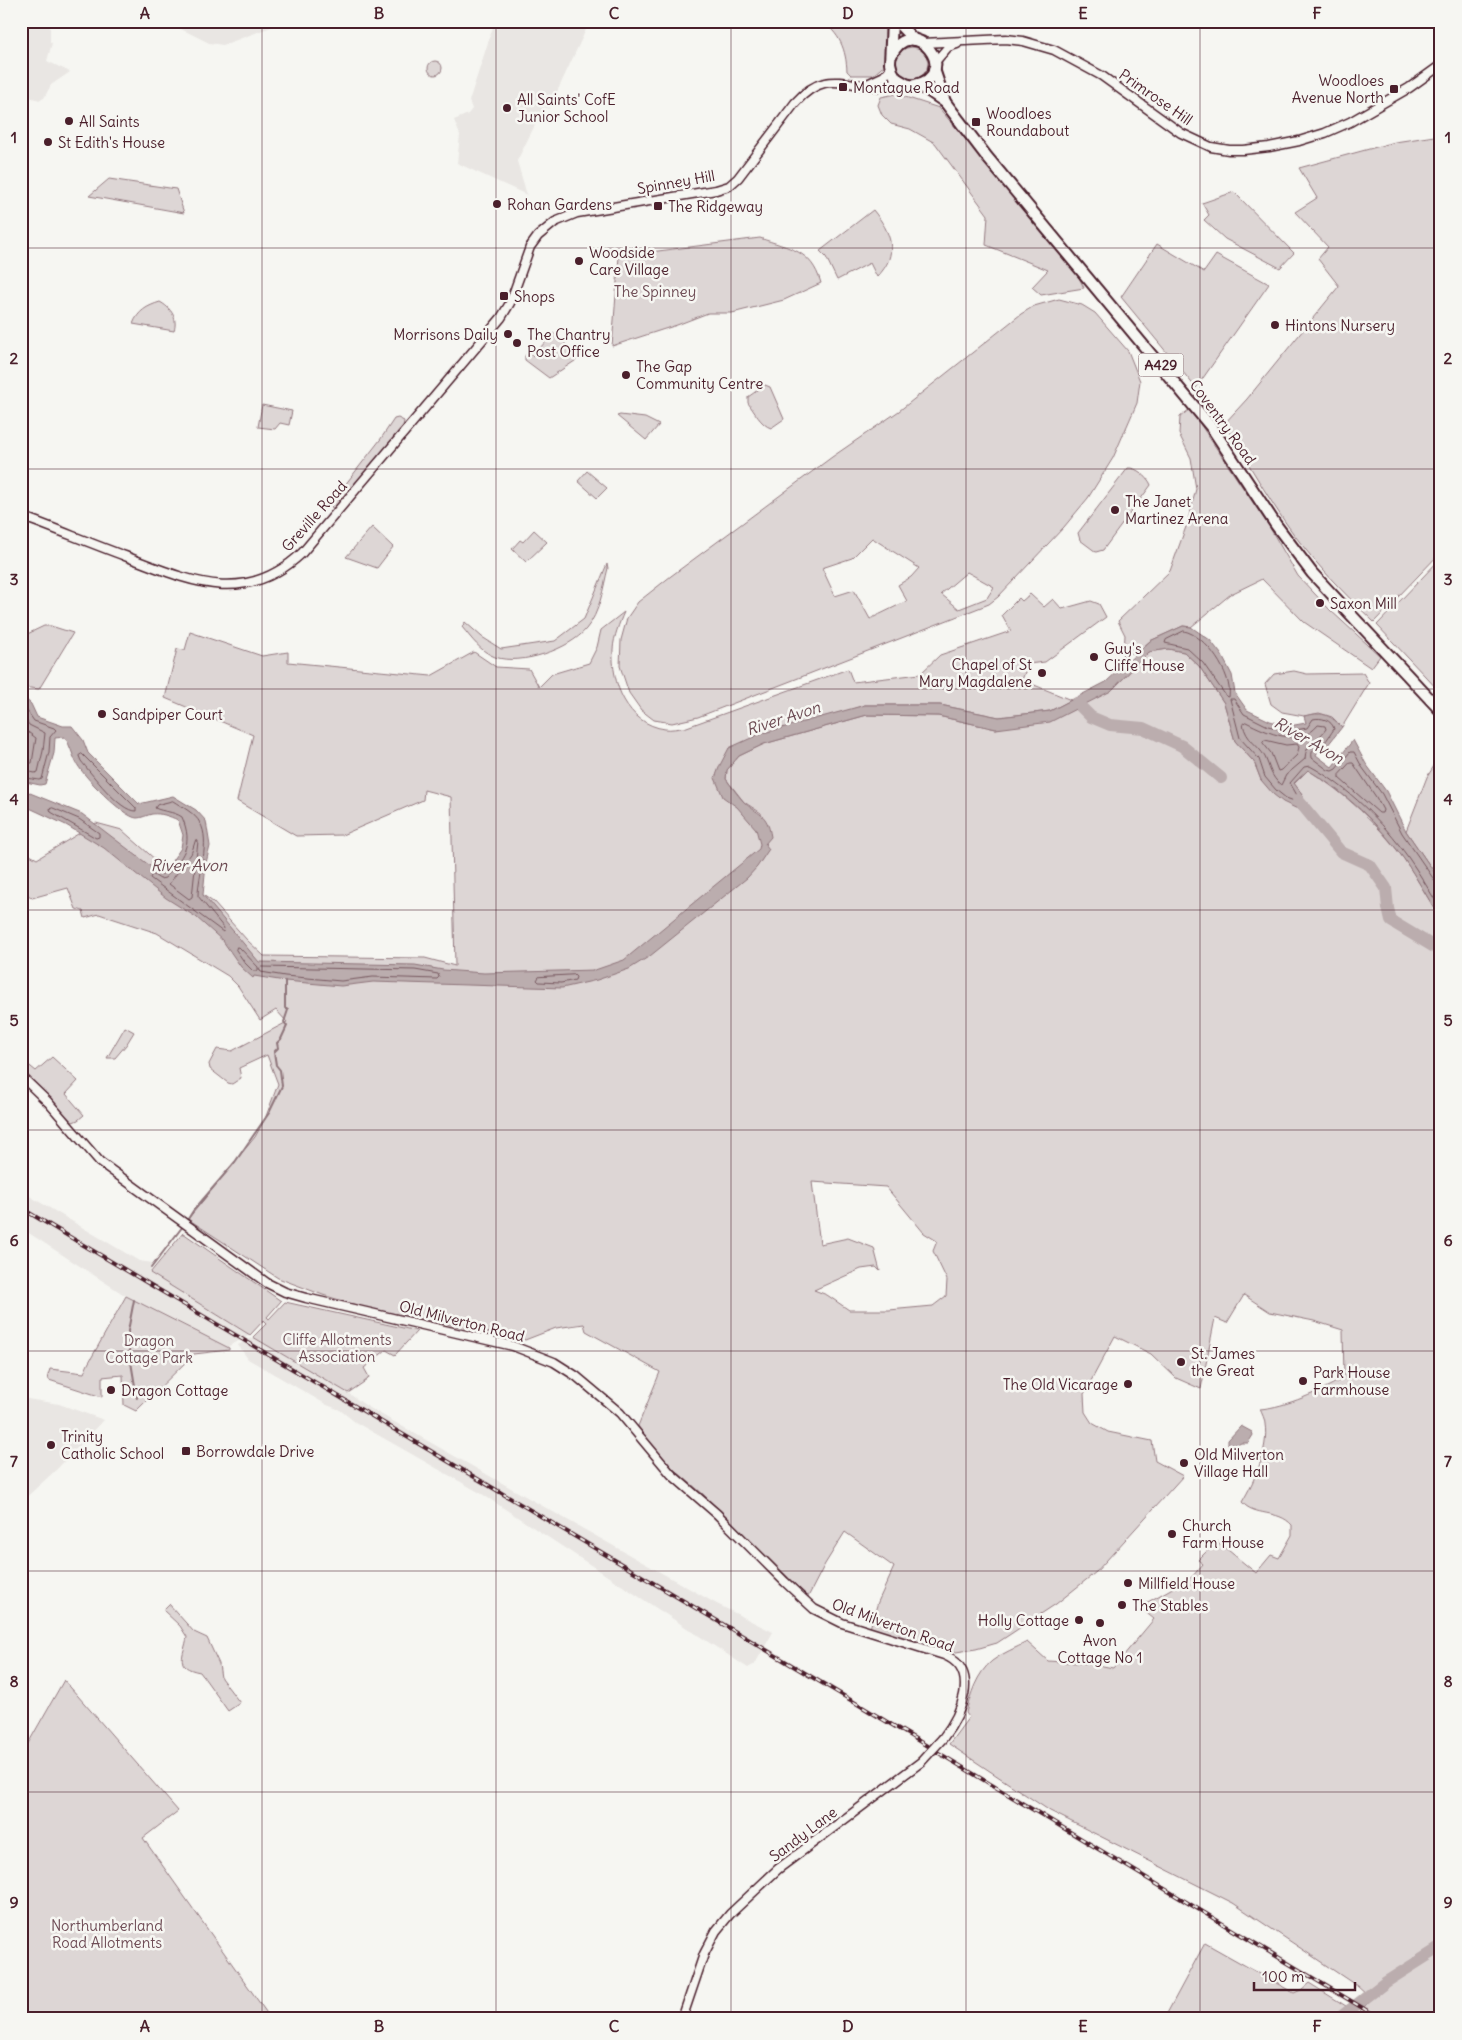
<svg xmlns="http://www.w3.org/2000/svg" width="1462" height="2040" font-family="Delius,sans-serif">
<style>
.built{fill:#e9e6e3}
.green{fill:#ddd6d5;stroke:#947a80;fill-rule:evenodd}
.water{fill:#bbadae;stroke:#8e747a}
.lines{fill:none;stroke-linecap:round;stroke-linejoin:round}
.shore{stroke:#77585f;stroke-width:1}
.stream{stroke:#8e747a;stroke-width:2}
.river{stroke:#bbadae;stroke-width:12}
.tertiary-casing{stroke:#4a1f2b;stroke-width:11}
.primary-casing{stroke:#4a1f2b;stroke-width:14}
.tertiary{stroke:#f6f6f2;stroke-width:8}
.primary{stroke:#f6f6f2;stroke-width:10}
.rail-casing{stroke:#4a1f2b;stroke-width:4}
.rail{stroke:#f6f6f2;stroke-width:2;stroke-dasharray:5.5;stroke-linecap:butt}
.tertiary-bridge-casing{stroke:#4a1f2b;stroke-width:11;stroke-linecap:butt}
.tertiary-bridge{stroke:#f6f6f2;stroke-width:8}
.grid{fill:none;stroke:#4a1f2b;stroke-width:1;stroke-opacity:0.55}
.poi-dot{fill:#4a1f2b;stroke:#f6f6f2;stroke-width:2}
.labels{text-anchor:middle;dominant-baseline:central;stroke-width:5;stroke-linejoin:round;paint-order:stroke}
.shield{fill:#f6f6f2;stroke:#7e6067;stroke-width:1}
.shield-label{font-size:14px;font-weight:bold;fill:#4a1f2b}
.poi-label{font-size:15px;fill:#4a1f2b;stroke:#f6f6f2;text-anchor:start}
.street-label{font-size:15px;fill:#4a1f2b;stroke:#f6f6f2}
.park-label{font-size:15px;fill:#6f4d56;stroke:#f6f6f2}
.water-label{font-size:16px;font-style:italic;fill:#6c4a52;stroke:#f6f6f2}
.neatline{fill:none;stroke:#4a1f2b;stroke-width:2}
.grid-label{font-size:16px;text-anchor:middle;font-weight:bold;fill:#4a1f2b}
</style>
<rect width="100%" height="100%" fill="#f6f6f2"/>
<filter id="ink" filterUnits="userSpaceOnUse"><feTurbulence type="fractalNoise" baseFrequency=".02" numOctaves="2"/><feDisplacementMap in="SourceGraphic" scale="10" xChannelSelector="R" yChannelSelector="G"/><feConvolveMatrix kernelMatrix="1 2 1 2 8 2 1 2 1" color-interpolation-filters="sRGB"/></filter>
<g filter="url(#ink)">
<!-- built -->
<g class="built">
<polygon points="41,21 50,21 50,42 52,43 47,61 70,72 51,85 44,98 40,100 21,95 21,29"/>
<polygon points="165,21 287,21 223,45 209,43"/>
<polygon points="495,21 590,21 549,109 544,107 517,161 527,195 457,163 460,135 454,120 468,114 472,109 469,101"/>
<polygon points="21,1191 139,1261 153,1263 150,1273 250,1335 227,1347 126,1296 21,1228"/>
<polygon points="253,1337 348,1393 368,1407 539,1504 715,1603 773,1632 755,1664 748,1668 482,1494 355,1422 340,1410 327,1405 248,1359 238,1345"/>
<polygon points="21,1398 59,1404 104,1420 57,1469 21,1502"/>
</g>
<!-- green -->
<g class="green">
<path d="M821,21h64l1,43 -13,11h-22l-4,-4c-1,-21 -7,-38 -26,-50z"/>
<circle cx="912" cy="63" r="16"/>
<circle cx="435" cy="68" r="7"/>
<polygon points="896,94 939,108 1075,269 1084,288 1041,295 1032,287 1048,270 986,245 988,215 935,143 910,129 891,124 882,115 878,105 881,97"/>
<path d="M1441,135v417l-67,70c-24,-23 -47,-46 -68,-72 -31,-38 -56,-85 -82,-126l23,-25 92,-113 -21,-27 10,-12 -33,-35 22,-14 -18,-30 96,-26z"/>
<polygon points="109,179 176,189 184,213 89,196"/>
<polygon points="1234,192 1294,253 1280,268 1225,239 1204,220 1209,215 1202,203"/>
<path d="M873,210c18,22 27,44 4,67l-7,-14 -33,17 -11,-23 -6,-6z"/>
<path d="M760,238c30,11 51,11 61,45l-37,17 -52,13h-24l-31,12 -65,21 7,-90z"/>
<polygon points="1157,244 1204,272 1216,255 1269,284 1196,388 1121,297"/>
<path d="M1059,299l23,6 13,8 33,38 12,30 -3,22 -24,55 -25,40 -24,29 -66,70 -9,7 -291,113 -26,6 -18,-3 -13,-10 -12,-17 -9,-27 1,-26 6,-22 11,-16 33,-26 161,-119 67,-46 122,-97 13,-8zM872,538l47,30 -8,9 -13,8 9,16 -37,18 -16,-29 -19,6 -13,-28 30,-10zM967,572l27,15 -7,11 -28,11 -18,-15z"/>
<path d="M160,302c11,6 18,16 14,29l-41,-7c5,-13 14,-18 27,-22z"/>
<polygon points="553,333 581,357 549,378 525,360 525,356 528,352 533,356"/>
<path d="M765,385l5,2 14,32 -13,9c-10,-3 -17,-17 -23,-25v-6z"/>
<polygon points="262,405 292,411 289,425 280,423 275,429 258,427"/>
<polygon points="1190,409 1270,528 1298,576 1330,610 1380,656 1371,668 1304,622 1262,579 1231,594 1191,627 1183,626 1150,641 1136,653 1124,653 1125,635 1118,621 1170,571 1187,524 1196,489 1191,458 1179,434 1180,417"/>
<polygon points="620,415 645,418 659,425 646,440 617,416"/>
<polygon points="398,418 404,421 403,427 335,508 332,508 331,506 334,499 380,440 394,419"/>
<path d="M1128,468c8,-1 20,9 23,17l-48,65 -7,2 -16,-12 -2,-7z"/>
<polygon points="587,471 607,488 597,498 578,481"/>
<polygon points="372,527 393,547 377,568 346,557"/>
<polygon points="534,530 547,542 526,562 512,549 520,540 523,542"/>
<polygon points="1441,558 1441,693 1377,625"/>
<path d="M607,564l1,4c-5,20 -8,45 -22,61 -16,20 -65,37 -91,28 -15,-6 -23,-18 -33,-30l3,-5 17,15 19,12 54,-8 29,-22z"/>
<path d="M1030,594l14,13 9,-8 9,10 29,-8 8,3 7,13 -61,45 -17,2 -6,16 49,20 -21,11 -51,6 -59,-12h-75l-136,43 -7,32 41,48 -2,-15 -17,-11 -18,-23 1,-9 12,-14 25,-12 103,-29 71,1 58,13 115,-38 38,-39 19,-3 16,3 15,14 25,37 11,38 19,21 7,18 47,33 -6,-19 -8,-10 14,-14c37,23 70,54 96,89 13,19 24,40 37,60v1100h-277l41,-76 89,50 7,-3 8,-7 37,23 -1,8 10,2 15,-15 -2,-5 -11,-10 -124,-83 -183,-92 -101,-67 20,-27 -3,-4c4,-18 11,-40 26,-52 10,-8 24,-13 35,-19l21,19 45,3 20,4 41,-49 -15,-12 53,-30 11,-13 -5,-4 19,-19 39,32 15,-18 8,3 13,-23v-10c-14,-16 -38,-8 -50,-23 12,-20 27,-53 23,-78 0,-5 -3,-10 -5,-15 26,-2 61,-18 84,-31l-1,-48 -29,-9 -44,-9 -26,-17 -17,28 -12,-5 -14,71 -25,-11 -25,-24 -36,-18 -31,58 1,18 7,11 16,9 44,9 3,20 28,15 -87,96 -40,32 -59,39 -21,6 -20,3 -86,-24 8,-26 16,-35 -49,-35 -20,32 -17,33 -105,-103 -33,-28 -16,-17 -16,-23 22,-54 -74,-41 -2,-7 -28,4 -31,12 -159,-32 -43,-13 -45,-17 -90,-59 67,-82 10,-18 13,-35 -11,-29 -28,13 2,10 -9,6 -4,-1 -18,-14 -1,-5 8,-15 15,2 55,-29 -11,-12 -16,10 -22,-34 -10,-10 -71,-43 -58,-19 -14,4 -2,-7 -7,-2 -8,-21 -36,10 -11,-9v-39l16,9 59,-36 26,7 44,39 47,33 34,38 17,16 161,2 30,8 -4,-169 -27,-7 -1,10 -81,35 -46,1 -59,-35 16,-66 -88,-37 12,-49 8,1 5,-18 72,24 26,-4v10l143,14 43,-24 22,15 33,2 10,18 13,-13 37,-11 8,-16 4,-17 23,-18c-5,12 -10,24 -11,37 -2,34 14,75 52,80 6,1 13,-1 19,-1l164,-59 5,13 67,-8 20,-19 71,-24 -9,-16 17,-17 3,3zM812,1182l74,5 38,46 13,8 -4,10 14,29 -1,16 -13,10 -44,4h-40l-22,-15 -13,-5 47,-21 15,-2 4,4 -6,-23 -26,-10 -28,6z"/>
<polygon points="44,626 51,626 73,633 39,689 21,687 21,637"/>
<polygon points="1294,671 1307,674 1363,673 1369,683 1342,727 1332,717 1319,713 1304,716 1282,712 1271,704 1265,684 1274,674"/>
<polygon points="1441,755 1441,882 1406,831 1427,777"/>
<polygon points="125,1027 134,1032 126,1045 115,1058 107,1058"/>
<path d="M52,1057l26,24 -12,13 18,21 -6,5 -5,2c-20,-14 -34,-35 -52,-51v-12l15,12z"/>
<polygon points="183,1233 281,1301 267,1317 269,1319 285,1302 417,1331 395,1355 386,1350 364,1368 369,1377 367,1380 348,1393 253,1337 267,1323 264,1320 250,1335 150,1273"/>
<polygon points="126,1296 229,1348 229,1350 194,1354 136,1411 124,1405 123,1375 102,1377 102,1397 49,1380 48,1375 50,1369 84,1373 88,1364"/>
<path d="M169,1604l25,28 13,6 12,26 2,14 19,25 -12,8 -28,-39c-27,-5 -16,-16 -13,-35l-7,-11 -17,-16z"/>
<polygon points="64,1680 178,1811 143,1838 271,2019 21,2019 21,1756"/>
</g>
<!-- water -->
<g class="water">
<path d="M1183,626l8,1 19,13 11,14 11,21 3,18 12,17 23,11 19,5 17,-3 -2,-7c18,-4 24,-3 38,11l-18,23 -6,1 -2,4 16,12 21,-27 13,24 20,27 20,40 35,51v37c-13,-20 -24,-41 -37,-60 -25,-35 -59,-67 -96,-89l-14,13 8,11 6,20 -25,-12 -10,-8 -12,-14 -7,-18 -19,-21 -11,-38 -25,-37 -15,-14 -16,-3 -19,3 -38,39 -61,31 -54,7 -58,-13 -71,-1 -103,29 -25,12 -12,14 -1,9c5,7 11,15 17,22 15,15 24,10 28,36l-6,7 4,5 -12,18 -10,11 -97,78 -21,13 -32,11 -35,8 -189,-6 -32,4 -56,-5 -31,-5 -1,2 -12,-11 -18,-26 -27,-24 -30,-19 -62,-50 -38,-23 -45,-21v-20l9,9 52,21 80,61 19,-27 2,-13 -5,-15c-9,-4 -17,-7 -26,-6 -5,1 -10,4 -15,4 -13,0 -56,-44 -61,-56 -4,-8 -6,-17 -11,-25l-10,1 -1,15 -9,31 -5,1 -19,-4v-86l10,9 6,13 26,9h9l11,14 5,13 51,51 34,-8 23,14 10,11 4,25 -4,17 -3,32 56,67 156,3 28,5 41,3 111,-3 29,-10 135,-111 1,-5 -4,-15 -19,-22 -14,-10 -8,-19 5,-13 9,-17 31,-14 105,-29h75l59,12 51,-6 56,-29 44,-41z"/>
<polygon points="1241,1426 1252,1432 1253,1435 1248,1443 1241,1443 1232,1447 1228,1444 1228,1440"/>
</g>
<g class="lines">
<!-- shore -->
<g class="shore">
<path d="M1184,631c22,4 49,44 45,66l-3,-1 -23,-33 -16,-15 -22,-5 1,-3z"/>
<polyline points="21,702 34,721 54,728 56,730 50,737 49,752 42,779 39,780 21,777"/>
<polyline points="21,711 29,725 45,733 43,751 38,772 35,773 21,770"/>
<path d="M1246,722c22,11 54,26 72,3l7,1 1,3c-8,12 -21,14 -21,30l-19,16 -5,10c-10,-8 -11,-17 -16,-28 -7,-13 -19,-16 -22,-33z"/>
<polyline points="21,727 36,738 32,763 21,763"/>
<polygon points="1265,740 1286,745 1297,744 1299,747 1297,755 1281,770 1278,771 1271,753 1263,743"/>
<path d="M82,754l54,54v3c-16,1 -45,-38 -55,-50l-2,-5z"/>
<polygon points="1350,763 1353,763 1376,797 1383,810 1382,813 1379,813 1339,778 1339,775"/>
<path d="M173,801c9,6 22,12 27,22 11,18 -2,52 -2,73l26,32 -1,4 -73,-54 2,-4 8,5 5,-1c18,-22 29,-32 17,-61 -9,-6 -19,-5 -27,-9l2,-3z"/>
<polygon points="53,808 79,819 99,833 99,837 96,838 51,812 50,809"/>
<polygon points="196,840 198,841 192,897 189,899 169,884 191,854"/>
<path d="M1441,883l-6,-2 -33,-48 -20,-39 -20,-27 -8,-15h-4l-14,17 -4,2 -4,-1 -16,-12c-2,-11 6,-10 12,-15 4,-4 7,-10 10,-14 -2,-9 -13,-12 -21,-10l-6,9 -18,3 -21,-5 -24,-12 -10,-15h-4l10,39 19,21 6,18 11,13 10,8 11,4 1,-5 -8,-14 14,-16 6,-1c38,21 73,56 98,91 12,17 22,35 33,53"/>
<polygon points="237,947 240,948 258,967 258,971 253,971 245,963 236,950"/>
<polygon points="262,967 415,970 438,974 439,977 437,979 373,977 341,981 285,976 261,972 259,969"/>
<polygon points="574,975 576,977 575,980 561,983 539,982 537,980 539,977"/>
</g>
<!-- stream -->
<g class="stream">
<polyline points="186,1222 193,1211 235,1162 269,1113 282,1086 280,1070 276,1065 274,1052 278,1048 277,1043 281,1039 287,1026 284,1022 288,1010 285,1008 285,981"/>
<polyline points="151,1268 183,1226"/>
<polyline points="134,1300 128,1331 128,1344 137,1398"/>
</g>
<!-- river -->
<g class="river">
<polyline points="1077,703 1091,717 1110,725 1143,728 1182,746 1221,778"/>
<polyline points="1298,800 1341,852 1370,865 1386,888 1388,908 1391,921 1441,951"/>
<polyline points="1338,2019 1386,1982 1441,1947"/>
</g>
<defs>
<g id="tertiary">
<polyline points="923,43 1006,39 1023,41 1054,50 1102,76 1181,133 1211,147 1229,150 1243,150 1269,147 1299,141 1325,133 1350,122 1409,88 1441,65"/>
<polyline points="935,62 948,47 957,44"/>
<polyline points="867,84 884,76 891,68"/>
<path d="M21,516c35,13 69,27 104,40 63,24 119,52 177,-3l199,-235 9,-15 20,-56 8,-11 17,-14 22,-9 139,-23 13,-4 9,-8 57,-75c29,-33 47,-18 84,-16 9,0 18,-2 27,-3"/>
<path d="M21,1076l27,26 52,60 167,121 18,9 21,6 207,48 41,16 22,14 44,37 51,61 46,40 68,68 29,27 28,14 102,32c38,15 16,61 -1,83"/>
<polyline points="682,2019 704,1954 716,1931 730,1914 778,1869 921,1762"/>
</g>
<g id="primary">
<polyline points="892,21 890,63 892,71 896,78 906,84 926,89 945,102 987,157 1212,428 1276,525 1312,573 1441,711"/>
<polyline points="896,21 914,40"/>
<path d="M891,56c21,-46 73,18 24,29"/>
<polyline points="934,69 945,102"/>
</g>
</defs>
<!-- tertiary casing -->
<use href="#tertiary" class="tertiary-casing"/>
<!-- primary casing -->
<use href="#primary" class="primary-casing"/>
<!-- tertiary -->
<use href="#tertiary" class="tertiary"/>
<!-- primary -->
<use href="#primary" class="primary"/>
<defs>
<polyline id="rail" points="21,1208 854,1702 1381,2019"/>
</defs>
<!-- rail casing -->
<use href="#rail" class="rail-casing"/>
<!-- rail -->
<use href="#rail" class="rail"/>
<defs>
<polyline id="tertiary-bridge" points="921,1762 943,1738"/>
</defs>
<!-- tertiary-bridge casing -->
<use href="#tertiary-bridge" class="tertiary-bridge-casing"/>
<!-- tertiary-bridge -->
<use href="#tertiary-bridge" class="tertiary-bridge"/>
</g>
</g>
<!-- grid -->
<path class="grid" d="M262,21v1998M496,21v1998M731,21v1998M966,21v1998M1200,21v1998M21,248h1420M21,469h1420M21,689h1420M21,910h1420M21,1130h1420M21,1351h1420M21,1571h1420M21,1792h1420"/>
<!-- markers -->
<g class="poi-dot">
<rect x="838" y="82" width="10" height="10" rx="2.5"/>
<rect x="1389" y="84" width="10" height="10" rx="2.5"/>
<circle cx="507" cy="108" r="5"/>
<circle cx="69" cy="121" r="5"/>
<rect x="971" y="117" width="10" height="10" rx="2.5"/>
<circle cx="48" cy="142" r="5"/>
<circle cx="497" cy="204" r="5"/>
<rect x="653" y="201" width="10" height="10" rx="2.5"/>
<circle cx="579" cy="261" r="5"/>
<rect x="499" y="291" width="10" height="10" rx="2.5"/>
<circle cx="1275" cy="325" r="5"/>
<circle cx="508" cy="334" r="5"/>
<circle cx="517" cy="343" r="5"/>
<circle cx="626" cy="375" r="5"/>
<circle cx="1115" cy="510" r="5"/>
<circle cx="1320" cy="603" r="5"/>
<circle cx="1094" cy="657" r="5"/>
<circle cx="1042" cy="673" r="5"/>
<circle cx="102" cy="714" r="5"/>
<circle cx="1181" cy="1362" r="5"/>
<circle cx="1303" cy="1381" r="5"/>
<circle cx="1128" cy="1384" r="5"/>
<circle cx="111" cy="1390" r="5"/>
<circle cx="51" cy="1445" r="5"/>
<rect x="181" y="1446" width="10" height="10" rx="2.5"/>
<circle cx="1184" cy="1463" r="5"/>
<circle cx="1172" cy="1534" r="5"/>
<circle cx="1128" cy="1583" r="5"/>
<circle cx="1122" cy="1605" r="5"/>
<circle cx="1079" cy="1620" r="5"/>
<circle cx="1100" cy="1623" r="5"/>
</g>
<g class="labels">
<!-- shield labels -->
<rect class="shield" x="1138.5" y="353.5" width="45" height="23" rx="4"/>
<g class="shield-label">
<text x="1161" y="365">A429</text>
</g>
<!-- poi labels -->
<g class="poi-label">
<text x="1384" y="80" text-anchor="end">Woodloes<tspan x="1384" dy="17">Avenue North</tspan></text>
<text x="853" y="87">Montague Road</text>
<text x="517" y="99">All Saints' CofE<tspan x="517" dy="17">Junior School</tspan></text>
<text x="986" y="113">Woodloes<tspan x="986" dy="17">Roundabout</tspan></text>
<text x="79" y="121">All Saints</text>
<text x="58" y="142">St Edith's House</text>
<text x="507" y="204">Rohan Gardens</text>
<text x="668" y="206">The Ridgeway</text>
<text x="589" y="252">Woodside<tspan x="589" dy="17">Care Village</tspan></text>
<text x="514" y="296">Shops</text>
<text x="1285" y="325">Hintons Nursery</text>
<text x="498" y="334" text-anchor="end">Morrisons Daily</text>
<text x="527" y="334">The Chantry<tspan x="527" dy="17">Post Office</tspan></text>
<text x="636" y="366">The Gap<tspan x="636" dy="17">Community Centre</tspan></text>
<text x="1125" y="501">The Janet<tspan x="1125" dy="17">Martinez Arena</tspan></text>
<text x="1330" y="603">Saxon Mill</text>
<text x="1104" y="648">Guy's<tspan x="1104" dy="17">Cliffe House</tspan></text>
<text x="1032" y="664" text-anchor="end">Chapel of St<tspan x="1032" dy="17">Mary Magdalene</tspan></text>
<text x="112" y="714">Sandpiper Court</text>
<text x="1191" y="1353">St. James<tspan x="1191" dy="17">the Great</tspan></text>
<text x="1313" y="1372">Park House<tspan x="1313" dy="17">Farmhouse</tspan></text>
<text x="1118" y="1384" text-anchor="end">The Old Vicarage</text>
<text x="121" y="1390">Dragon Cottage</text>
<text x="61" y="1436">Trinity<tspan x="61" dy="17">Catholic School</tspan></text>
<text x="196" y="1451">Borrowdale Drive</text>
<text x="1194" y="1454">Old Milverton<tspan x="1194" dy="17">Village Hall</tspan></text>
<text x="1182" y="1525">Church<tspan x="1182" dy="17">Farm House</tspan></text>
<text x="1138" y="1583">Millfield House</text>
<text x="1132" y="1605">The Stables</text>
<text x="1069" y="1620" text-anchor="end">Holly Cottage</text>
<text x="1100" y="1640" text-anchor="middle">Avon<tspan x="1100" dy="17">Cottage No 1</tspan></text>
</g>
<!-- street labels -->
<g class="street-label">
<text transform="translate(1156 97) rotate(35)">Primrose Hill</text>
<text transform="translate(676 182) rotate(-10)">Spinney Hill</text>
<text transform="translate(1223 422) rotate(54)">Coventry Road</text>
<text transform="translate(314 516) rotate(-48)">Greville Road</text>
<text transform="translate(462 1321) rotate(14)">Old Milverton Road</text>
<text transform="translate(893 1625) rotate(20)">Old Milverton Road</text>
<text transform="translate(803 1834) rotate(-37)">Sandy Lane</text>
</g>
<!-- park labels -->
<g class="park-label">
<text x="655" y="291">The Spinney</text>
<text x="337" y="1339">Cliffe Allotments<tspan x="337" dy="17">Association</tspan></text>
<text x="149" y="1340">Dragon<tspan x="149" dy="17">Cottage Park</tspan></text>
<text x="107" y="1925">Northumberland<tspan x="107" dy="17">Road Allotments</tspan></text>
</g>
<!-- water labels -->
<g class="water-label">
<text transform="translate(783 718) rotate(-18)">River Avon</text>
<text transform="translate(1309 740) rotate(30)">River Avon</text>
<text x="189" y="865">River Avon</text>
</g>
</g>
<!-- margin -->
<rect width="1462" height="2040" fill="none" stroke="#f6f6f2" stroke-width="55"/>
<!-- scale -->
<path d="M1254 1982v8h101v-8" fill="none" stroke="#4a1f2b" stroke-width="2.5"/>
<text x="1262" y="1982" font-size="15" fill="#4a1f2b" stroke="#f6f6f2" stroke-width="4" paint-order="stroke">100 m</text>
<rect x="28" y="28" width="1406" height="1984" class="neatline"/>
<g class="grid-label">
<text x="145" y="19">A</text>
<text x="379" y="19">B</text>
<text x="614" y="19">C</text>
<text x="848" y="19">D</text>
<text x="1083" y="19">E</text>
<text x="1317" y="19">F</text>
<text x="14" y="143">1</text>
<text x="1448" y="143">1</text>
<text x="14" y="364">2</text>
<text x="1448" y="364">2</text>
<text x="14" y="585">3</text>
<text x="1448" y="585">3</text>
<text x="14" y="805">4</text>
<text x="1448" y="805">4</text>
<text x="14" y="1026">5</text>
<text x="1448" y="1026">5</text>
<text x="14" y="1246">6</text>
<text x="1448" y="1246">6</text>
<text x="14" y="1467">7</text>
<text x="1448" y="1467">7</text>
<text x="14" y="1687">8</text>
<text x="1448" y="1687">8</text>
<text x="14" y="1908">9</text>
<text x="1448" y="1908">9</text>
<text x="145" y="2032">A</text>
<text x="379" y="2032">B</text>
<text x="614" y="2032">C</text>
<text x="848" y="2032">D</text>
<text x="1083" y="2032">E</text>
<text x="1317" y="2032">F</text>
</g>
</svg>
